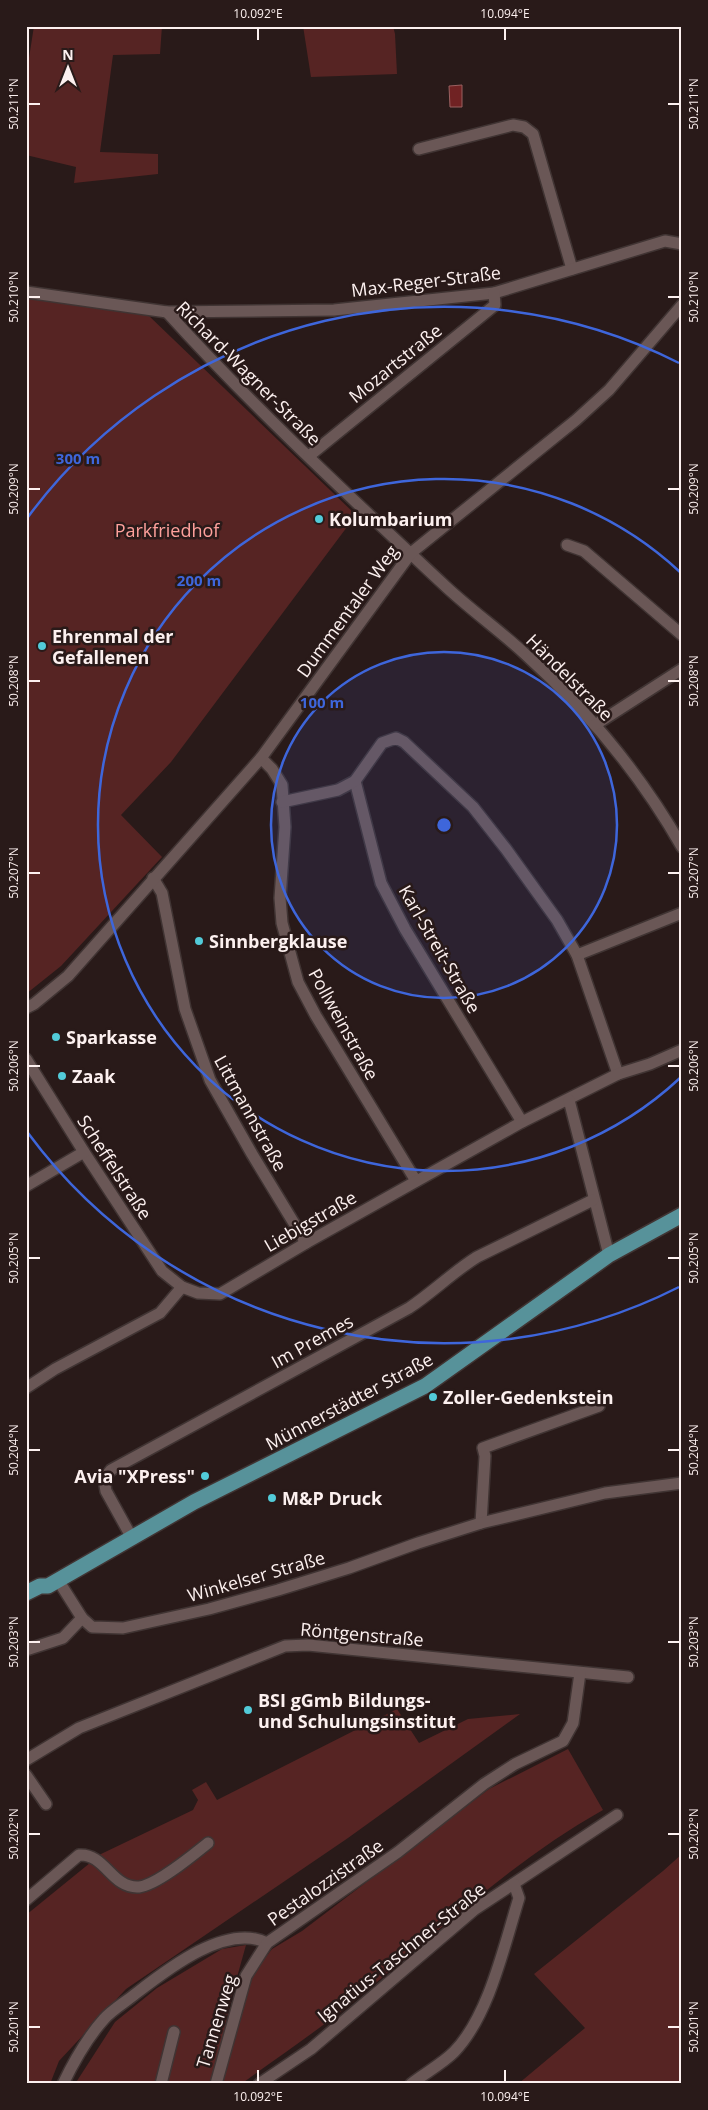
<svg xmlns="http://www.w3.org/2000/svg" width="708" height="2110" font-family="'Open Sans',sans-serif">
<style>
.green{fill:#562423}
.water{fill:#702223;stroke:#9a6060}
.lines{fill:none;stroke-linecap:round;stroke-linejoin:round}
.minor-casing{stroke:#403433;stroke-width:14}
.primary-casing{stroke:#403433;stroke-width:18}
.minor{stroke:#6a5756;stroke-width:11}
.primary{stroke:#57929a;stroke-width:15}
.ticks{fill:none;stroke:#fcf0ef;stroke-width:2}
.ring{fill:none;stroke:#3e66db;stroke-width:2.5}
.poi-dot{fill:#52cbd9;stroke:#291a19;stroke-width:2}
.labels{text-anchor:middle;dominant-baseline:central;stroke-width:5;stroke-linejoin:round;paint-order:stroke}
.street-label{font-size:18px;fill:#fcf0ef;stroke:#291a19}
.poi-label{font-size:18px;font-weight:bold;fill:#fcf0ef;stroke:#291a19;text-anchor:start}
.park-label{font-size:18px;fill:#ffa19c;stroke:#291a19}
.centre{fill:#3e66db;stroke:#291a19;stroke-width:2.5}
.ring-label{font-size:15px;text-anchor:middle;font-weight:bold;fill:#3e66db;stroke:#291a19;stroke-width:5;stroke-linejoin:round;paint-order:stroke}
.neatline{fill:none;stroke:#fcf0ef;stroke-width:2}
.ticks-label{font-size:12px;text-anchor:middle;fill:#fcf0ef}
</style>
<rect width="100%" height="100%" fill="#291a19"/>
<!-- green -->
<g class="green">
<polygon points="34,26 162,26 160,54 113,55 100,152 158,154 158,174 74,183 76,167 26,155 26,77"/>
<polygon points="303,26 393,26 395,34 397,74 311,77"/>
<polygon points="26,297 147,314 356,515 171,762 121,815 162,857 61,966 26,994"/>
<polygon points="397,1709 419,1743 468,1719 520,1714 348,1838 126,1989 59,2061 50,2084 26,2084 26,1915 101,1854 193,1810 198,1800 192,1790 206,1782 217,1800"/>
<path d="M568,1749l35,61c-89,50 -164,121 -243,186 -37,31 -79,59 -119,88h-19l29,-108 21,-27 30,-18 187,-142z"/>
<polygon points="682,1854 682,2084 518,2084 585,2028 534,1974 663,1871"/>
<polygon points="246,1945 232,1995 212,2084 75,2084 115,2022 157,1988 222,1949"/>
</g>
<!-- water -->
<polygon class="water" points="462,85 462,107 450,107 449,86"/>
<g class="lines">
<defs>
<g id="minor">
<polyline points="419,149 513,125 524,127 533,134 572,269"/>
<polyline points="26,292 167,312 334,310 494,293 665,241 682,244"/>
<path d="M167,312c86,95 181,183 275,271 26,25 56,46 83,71 61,55 116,121 157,193"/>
<polyline points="309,456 495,305 494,293"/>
<polyline points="567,545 584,551 682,635"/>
<polyline points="595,725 682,669"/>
<polyline points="261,758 272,769 282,785 285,827 280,898 282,923 298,982 316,1016 416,1181"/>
<polyline points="355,781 381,883 405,929 522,1122"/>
<polyline points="282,802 338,790 355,781 382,743 396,738 404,742 473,807 506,849 557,920 577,955 618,1074"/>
<polyline points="153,878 162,893 185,1009 210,1080 252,1154 306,1243"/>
<polyline points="577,955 682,913"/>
<polyline points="26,1008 34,1004 68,976 261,758 411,553 576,420 609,390 682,305"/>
<polyline points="26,1059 84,1152 162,1271 182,1287 198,1293 220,1294 306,1243 522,1122 618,1074 650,1064 682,1050"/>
<polyline points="569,1100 609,1255"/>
<polyline points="26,1186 84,1152"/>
<polyline points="26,1388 55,1369 160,1313 182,1287"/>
<polyline points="481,1523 485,1456 483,1448 599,1406"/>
<path d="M132,1538l-26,-47 -2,-12 7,-9 298,-162c24,-16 44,-36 68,-51l116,-57"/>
<polyline points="58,1580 82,1618 92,1627 123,1628 209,1609 278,1590 349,1568 418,1543 481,1523 605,1493 682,1483"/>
<polyline points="26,1650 63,1638 82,1618"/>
<polyline points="26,1760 79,1728 285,1646 308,1645 628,1677"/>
<polyline points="26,1775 46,1804"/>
<path d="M26,1900l53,-45c26,-2 33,34 60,32 18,-2 54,-32 69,-44"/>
<path d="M63,2084c11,-23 24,-46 41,-65 8,-9 20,-16 30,-24 31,-24 92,-73 133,-52"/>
<polyline points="161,2084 174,2032"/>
<polyline points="216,2084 246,1976 267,1943 398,1852 484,1784 515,1764 563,1741 573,1723 580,1673"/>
<polyline points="259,2084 311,2049 474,1910 617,1815"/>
<path d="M411,2084c14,-11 31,-20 43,-32 35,-36 50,-106 65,-154l-5,-14"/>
</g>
<polyline id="primary" points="26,1593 40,1586 48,1586 194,1502 425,1386 609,1255 682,1215"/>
</defs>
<!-- minor casing -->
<use href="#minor" class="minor-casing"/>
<!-- primary casing -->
<use href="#primary" class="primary-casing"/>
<!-- minor -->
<use href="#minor" class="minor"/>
<!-- primary -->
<use href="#primary" class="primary"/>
</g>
<!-- ticks -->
<path class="ticks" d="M258,28v12M505,28v12M28,104h12M668,104h12M28,297h12M668,297h12M28,489h12M668,489h12M28,681h12M668,681h12M28,873h12M668,873h12M28,1066h12M668,1066h12M28,1258h12M668,1258h12M28,1450h12M668,1450h12M28,1642h12M668,1642h12M28,1834h12M668,1834h12M28,2027h12M668,2027h12M258,2070v12M505,2070v12"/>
<!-- distance rings -->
<circle cx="444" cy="825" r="173" fill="#3e66db" fill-opacity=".12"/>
<g class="ring">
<circle cx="444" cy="825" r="173"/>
<path d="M680 1078A346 346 0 1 1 680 572"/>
<path d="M679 1287A518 518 0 0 1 28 1133M28 517A518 518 0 0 1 679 363"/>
</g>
<!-- markers -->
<g class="poi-dot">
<circle cx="319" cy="519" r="5"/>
<circle cx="42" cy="646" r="5"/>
<circle cx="199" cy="941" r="5"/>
<circle cx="56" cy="1037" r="5"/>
<circle cx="62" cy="1076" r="5"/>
<circle cx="433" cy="1397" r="5"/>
<circle cx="205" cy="1476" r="5"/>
<circle cx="272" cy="1498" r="5"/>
<circle cx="248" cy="1710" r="5"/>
</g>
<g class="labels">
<!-- street labels -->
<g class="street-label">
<text transform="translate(426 281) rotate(-7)">Max-Reger-Straße</text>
<text transform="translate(395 363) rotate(-39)">Mozartstraße</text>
<text transform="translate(249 373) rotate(45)">Richard-Wagner-Straße</text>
<text transform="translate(347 611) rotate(-54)">Dummentaler Weg</text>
<text transform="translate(570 677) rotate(45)">Händelstraße</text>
<text transform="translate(440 949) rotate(60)">Karl-Streit-Straße</text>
<text transform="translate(344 1024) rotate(61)">Pollweinstraße</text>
<text transform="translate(251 1113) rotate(61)">Littmannstraße</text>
<text transform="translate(115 1167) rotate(57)">Scheffelstraße</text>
<text transform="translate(310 1221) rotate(-30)">Liebigstraße</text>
<text transform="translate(312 1341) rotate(-29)">Im Premes</text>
<text transform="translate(349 1401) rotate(-28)">Münnerstädter Straße</text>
<text transform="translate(256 1576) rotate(-16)">Winkelser Straße</text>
<text transform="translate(362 1634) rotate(5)">Röntgenstraße</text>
<text transform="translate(325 1882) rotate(-35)">Pestalozzistraße</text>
<text transform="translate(401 1952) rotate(-39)">Ignatius-Taschner-Straße</text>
<text transform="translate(216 2021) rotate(-73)">Tannenweg</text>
</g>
<!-- poi labels -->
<g class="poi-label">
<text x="329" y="519">Kolumbarium</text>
<text x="52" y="636">Ehrenmal der<tspan x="52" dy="21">Gefallenen</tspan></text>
<text x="209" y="941">Sinnbergklause</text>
<text x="66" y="1037">Sparkasse</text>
<text x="72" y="1076">Zaak</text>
<text x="443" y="1397">Zoller-Gedenkstein</text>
<text x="195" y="1476" text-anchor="end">Avia "XPress"</text>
<text x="282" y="1498">M&amp;P Druck</text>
<text x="258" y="1700">BSI gGmb Bildungs-<tspan x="258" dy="21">und Schulungsinstitut</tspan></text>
</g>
<!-- park labels -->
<g class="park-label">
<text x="167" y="530">Parkfriedhof</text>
</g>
</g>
<circle cx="444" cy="825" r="8" class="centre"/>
<g class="ring-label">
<text x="78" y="464">300 m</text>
<text x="199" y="586">200 m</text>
<text x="322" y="708">100 m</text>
</g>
<!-- border -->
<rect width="708" height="2110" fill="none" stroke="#291a19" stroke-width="55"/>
<!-- north arrow -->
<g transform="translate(68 68)" stroke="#291a19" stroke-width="4" paint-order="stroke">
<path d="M0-4L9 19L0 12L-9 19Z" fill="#fcf0ef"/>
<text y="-8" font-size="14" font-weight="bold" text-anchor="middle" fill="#fcf0ef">N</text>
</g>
<rect x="28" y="28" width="652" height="2054" class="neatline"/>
<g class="ticks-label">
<text x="258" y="18">10.092°E</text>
<text x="505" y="18">10.094°E</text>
<text transform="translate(14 104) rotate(-90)" y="4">50.211°N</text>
<text transform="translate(694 104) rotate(-90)" y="4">50.211°N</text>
<text transform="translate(14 297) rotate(-90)" y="4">50.210°N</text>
<text transform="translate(694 297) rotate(-90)" y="4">50.210°N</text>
<text transform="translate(14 489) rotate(-90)" y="4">50.209°N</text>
<text transform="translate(694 489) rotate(-90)" y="4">50.209°N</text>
<text transform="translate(14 681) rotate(-90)" y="4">50.208°N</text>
<text transform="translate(694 681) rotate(-90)" y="4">50.208°N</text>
<text transform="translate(14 873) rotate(-90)" y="4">50.207°N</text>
<text transform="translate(694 873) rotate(-90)" y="4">50.207°N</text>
<text transform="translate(14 1066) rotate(-90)" y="4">50.206°N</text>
<text transform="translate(694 1066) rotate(-90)" y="4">50.206°N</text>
<text transform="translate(14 1258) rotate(-90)" y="4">50.205°N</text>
<text transform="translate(694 1258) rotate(-90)" y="4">50.205°N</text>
<text transform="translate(14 1450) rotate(-90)" y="4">50.204°N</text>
<text transform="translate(694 1450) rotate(-90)" y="4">50.204°N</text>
<text transform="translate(14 1642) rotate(-90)" y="4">50.203°N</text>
<text transform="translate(694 1642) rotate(-90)" y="4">50.203°N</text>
<text transform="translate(14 1834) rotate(-90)" y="4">50.202°N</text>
<text transform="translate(694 1834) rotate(-90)" y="4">50.202°N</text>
<text transform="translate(14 2027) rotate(-90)" y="4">50.201°N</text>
<text transform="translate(694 2027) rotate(-90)" y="4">50.201°N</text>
<text x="258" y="2101">10.092°E</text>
<text x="505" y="2101">10.094°E</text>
</g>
</svg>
